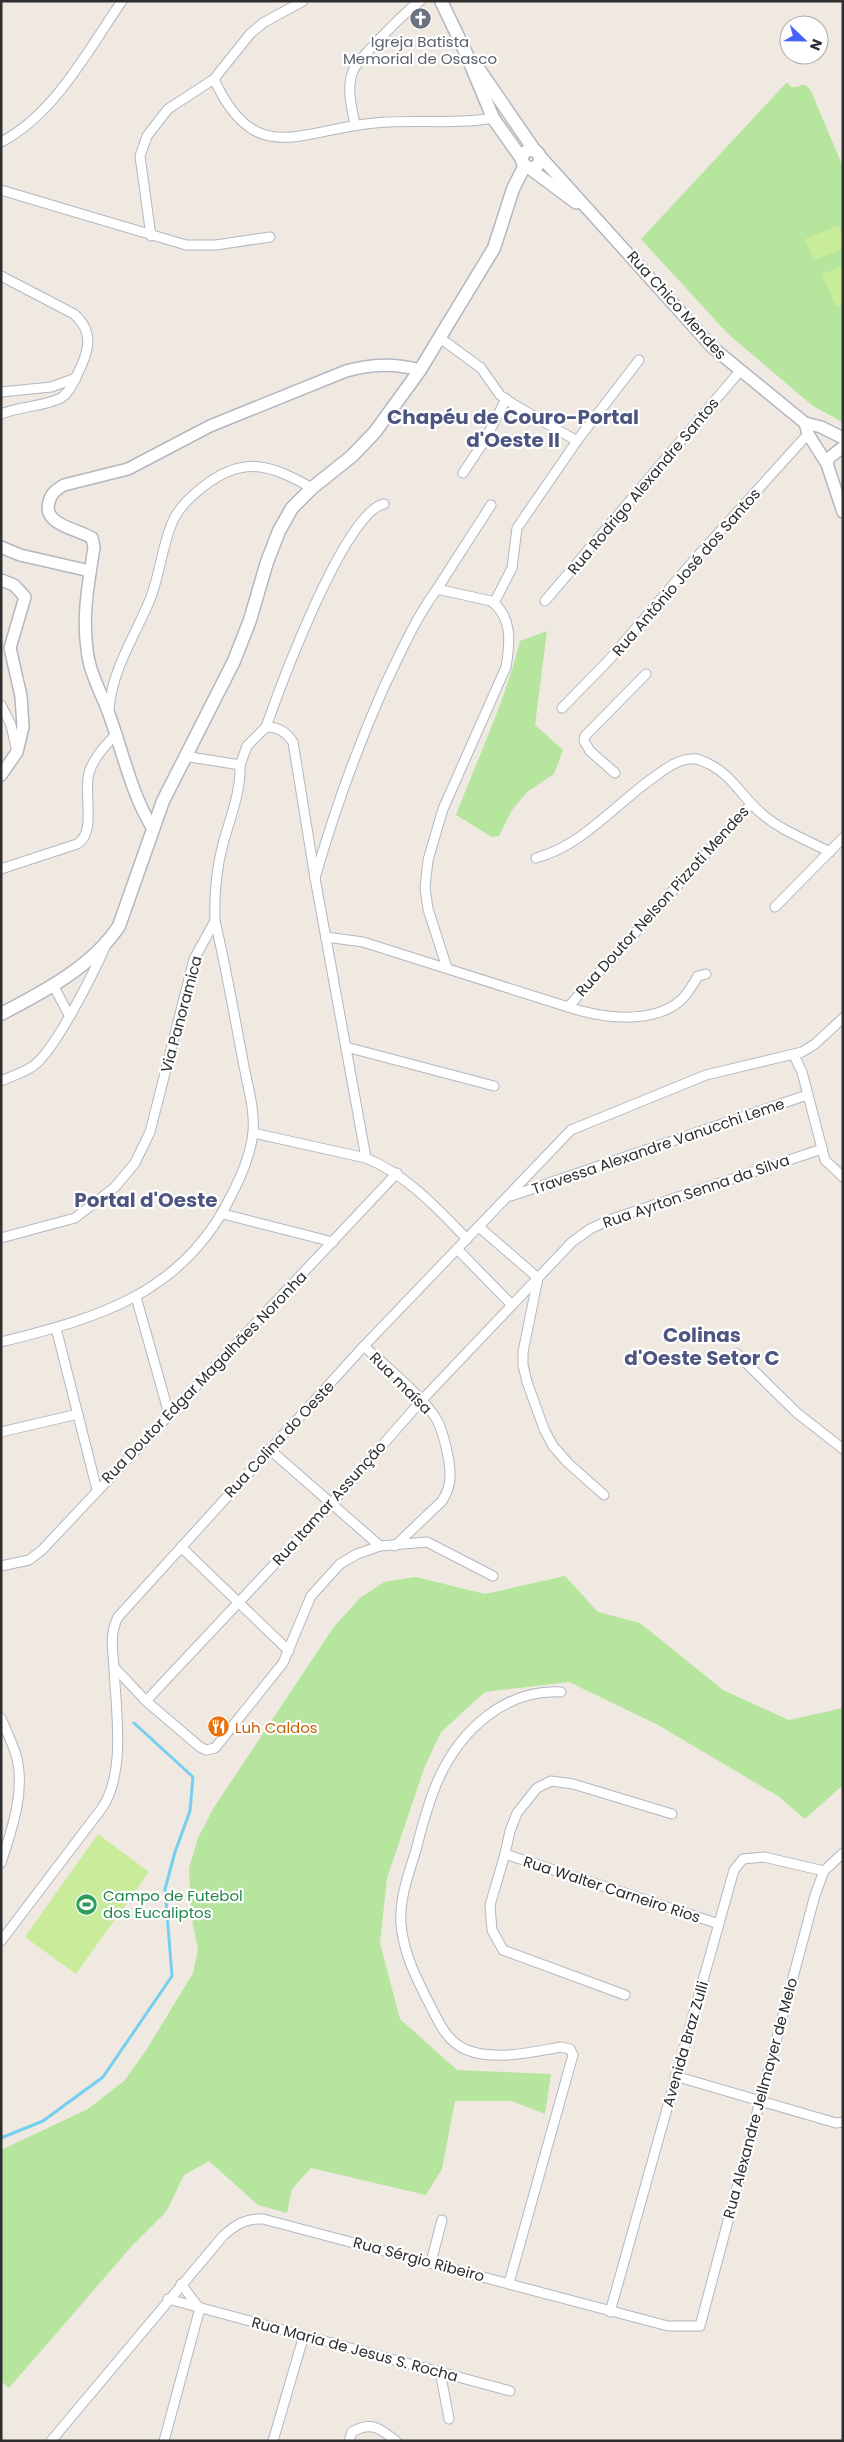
<svg xmlns="http://www.w3.org/2000/svg" width="844" height="2442" font-family="Poppins,sans-serif">
<style>
.green{fill:#b6e59e}
.pitch{fill:#c9ec9a}
.lines{fill:none;stroke-linecap:round;stroke-linejoin:round}
.stream{stroke:#75cff0;stroke-width:3}
.minor-casing{stroke:#b4b7c1;stroke-width:11}
.tertiary-casing{stroke:#b4b7c1;stroke-width:14}
.secondary-casing{stroke:#b4b7c1;stroke-width:15}
.minor{stroke:#fff;stroke-width:9}
.tertiary{stroke:#fff;stroke-width:11}
.secondary{stroke:#fff;stroke-width:12}
.labels{text-anchor:middle;dominant-baseline:central;stroke-width:4.5;stroke-linejoin:round;paint-order:stroke}
.worship-label{font-size:15px;fill:#5b616d;stroke:#fff}
.street-label{font-size:15px;fill:#2e2e2e;stroke:#fff}
.food-label{font-size:15px;fill:#c56008;stroke:#fff;text-anchor:start}
.leisure-label{font-size:15px;fill:#27864d;stroke:#fff;text-anchor:start}
.district-label{font-size:20px;font-weight:bold;fill:#4d5680;stroke:#fff}
</style>
<rect width="100%" height="100%" fill="#efe9e1"/>
<!-- green -->
<g class="green">
<path d="M787,82l4,5c11,1 12,-8 20,4l32,76 -1,255 -29,-16 -85,-72 -87,-95z"/>
<path d="M547,631l-12,94 28,25 -9,24 -27,18 -15,18 -13,26 -7,1 -36,-22c22,-58 49,-113 64,-174z"/>
<polygon points="565,1576 598,1612 640,1623 723,1690 789,1720 843,1708 843,1785 805,1819 778,1796 658,1725 569,1682 485,1692 441,1732 425,1766 387,1878 380,1943 400,2019 457,2070 551,2074 545,2114 512,2101 455,2101 442,2169 426,2195 311,2168 292,2189 287,2213 258,2205 209,2161 184,2175 166,2212 131,2247 9,2388 1,2381 1,2150 88,2109 124,2081 147,2049 193,1973 198,1949 191,1915 189,1868 198,1838 213,1809 333,1628 360,1598 384,1582 416,1577 485,1594"/>
</g>
<!-- pitch -->
<g class="pitch">
<polygon points="839,225 843,237 843,248 814,261 805,239"/>
<polygon points="843,266 843,304 836,307 822,274"/>
<polygon points="98,1834 149,1872 76,1974 25,1937"/>
</g>
<g class="lines">
<!-- stream -->
<polyline class="stream" points="1,2138 43,2121 103,2077 172,1976 165,1889 175,1852 190,1811 193,1777 134,1723"/>
<defs>
<g id="minor">
<path d="M214,79c41,91 88,50 161,44 40,-4 79,2 118,-5"/>
<path d="M355,125c-3,-17 -9,-37 -2,-54 4,-11 55,-62 67,-70"/>
<path d="M1,142c54,-28 87,-92 121,-141"/>
<polyline points="1,190 186,245 216,245 270,237"/>
<polyline points="151,236 140,156 147,136 168,109 214,79 250,34 263,23 303,1"/>
<path d="M1,276l73,38c22,19 14,40 2,63 -4,8 -7,16 -15,21 -18,9 -41,8 -60,16"/>
<polyline points="440,338 481,368 500,395 513,404 577,441"/>
<polyline points="1,392 51,387 76,378"/>
<polyline points="463,473 485,440 506,399"/>
<polyline points="437,589 491,505"/>
<polyline points="545,601 740,371"/>
<polyline points="494,603 512,568 517,528 579,438 639,360"/>
<polyline points="1,705 11,725 17,752"/>
<polyline points="562,708 608,661 695,559 808,434"/>
<path d="M109,710c3,-42 27,-75 42,-113 9,-24 11,-50 21,-74 6,-15 19,-27 32,-37 40,-31 67,-21 108,2"/>
<path d="M266,727c14,-40 79,-216 118,-223"/>
<path d="M240,765l7,-19 19,-19c13,0 20,5 27,15l22,136 51,280"/>
<polyline points="615,773 590,751 584,741 585,736 646,674"/>
<path d="M536,858c48,-13 81,-56 121,-83 9,-7 22,-16 34,-16 6,-1 12,2 18,5 23,11 33,33 52,49 19,17 46,27 69,39"/>
<path d="M1,869l76,-25c20,-11 6,-51 12,-71 4,-15 17,-28 27,-39"/>
<path d="M315,878c19,-66 41,-128 69,-191 16,-33 31,-68 53,-98l54,12c22,16 19,42 15,66l-63,142 -15,51 -3,28 3,21 19,59"/>
<polyline points="775,907 843,838"/>
<polyline points="326,937 363,942 568,1007 751,804"/>
<polyline points="53,985 69,1015"/>
<path d="M568,1007c33,11 83,18 112,-6 8,-7 13,-17 18,-25l8,-2"/>
<polyline points="346,1047 494,1086"/>
<polyline points="794,1055 802,1072 825,1160 843,1177"/>
<path d="M1,1081c11,-5 22,-8 32,-15 22,-15 61,-94 73,-121"/>
<path d="M253,1133l113,25c41,17 71,50 101,81"/>
<polyline points="511,1196 807,1095"/>
<polyline points="223,1214 333,1242"/>
<polyline points="479,1227 538,1278 523,1352 523,1365 527,1382 544,1429 553,1446 568,1463 604,1495"/>
<polyline points="1,1238 75,1218 115,1187 135,1163 150,1132 194,959 215,921"/>
<polyline points="458,1250 512,1305"/>
<polyline points="136,1297 169,1414"/>
<polyline points="56,1328 97,1490"/>
<path d="M1,1342c97,-24 182,-48 230,-146 10,-19 20,-42 22,-64 2,-23 -6,-48 -10,-71 -9,-47 -17,-94 -28,-140 -1,-27 1,-51 8,-77 7,-26 18,-52 17,-79l-56,-9"/>
<path d="M364,1346c21,20 59,50 73,74 7,13 9,27 12,41 2,16 2,26 -7,40l-47,45"/>
<polyline points="736,1353 797,1413 843,1449"/>
<polyline points="1,1432 78,1414"/>
<polyline points="269,1449 380,1546"/>
<polyline points="181,1547 289,1651"/>
<polyline points="1,1566 29,1560 42,1550 397,1173"/>
<polyline points="114,1667 146,1701 200,1747 206,1750 215,1748 283,1663 311,1596 340,1564 357,1554 380,1546 427,1542 493,1576"/>
<polyline points="146,1701 331,1504 421,1401 572,1242 590,1229 609,1220 822,1149"/>
<path d="M1,1718c5,12 11,24 15,37 10,35 -4,74 -15,108"/>
<polyline points="505,1854 719,1924"/>
<path d="M1,1941l101,-133c24,-35 14,-98 12,-139 -1,-20 -5,-34 4,-52l246,-271 207,-216 135,-55 96,-23 13,-8 28,-26"/>
<polyline points="625,1995 503,1950 492,1930 490,1905 505,1854 510,1831 517,1813 537,1788 551,1781 573,1784 672,1814"/>
<polyline points="675,2076 836,2123 843,2122"/>
<polyline points="431,2262 442,2220"/>
<path d="M509,2283l64,-228 -3,-6 -9,-2c-29,5 -65,14 -94,3 -20,-8 -28,-27 -37,-45 -13,-25 -27,-53 -29,-81 -2,-25 8,-51 15,-74 6,-24 13,-50 23,-72 22,-48 66,-89 122,-86"/>
<polyline points="181,2284 199,2308"/>
<polyline points="168,2299 510,2391"/>
<polyline points="610,2312 734,1870 743,1859 764,1857 824,1871"/>
<polyline points="440,2371 449,2419"/>
<path d="M51,2441l172,-205c12,-11 23,-18 40,-17l405,107h32l115,-431 9,-24 19,-18"/>
<polyline points="164,2441 200,2308"/>
<polyline points="273,2441 304,2335"/>
<path d="M349,2441l3,-9c19,-11 28,-4 44,9"/>
</g>
<g id="tertiary">
<polyline points="539,155 712,347 805,423 821,427 843,438"/>
<polyline points="529,168 576,203"/>
<polyline points="805,423 808,434 827,464 843,512"/>
<polyline points="827,464 829,458 843,447"/>
<polyline points="1,547 20,555 90,571"/>
<polyline points="1,580 14,585 25,597 10,648 21,696 23,727 17,752 1,775"/>
<path d="M152,827c-21,-34 -29,-75 -43,-113 -8,-22 -20,-42 -22,-65 -5,-35 2,-68 7,-102l-2,-9c-14,-9 -50,-13 -43,-36 2,-9 8,-13 15,-17l64,-16 82,-43 136,-55c26,-7 48,-8 74,-1"/>
</g>
<g id="secondary">
<polyline points="441,1 466,53 493,118 522,159"/>
<polyline points="480,71 535,151"/>
<circle cx="531" cy="159" r="9"/>
<path d="M1,1014c42,-22 91,-47 118,-88l44,-125 71,-140 16,-41 17,-58 12,-31 13,-23 20,-20 40,-32 23,-24 45,-62 74,-122 19,-59 12,-24"/>
</g>
</defs>
<!-- minor casing -->
<use href="#minor" class="minor-casing"/>
<!-- tertiary casing -->
<use href="#tertiary" class="tertiary-casing"/>
<!-- secondary casing -->
<use href="#secondary" class="secondary-casing"/>
<!-- minor -->
<use href="#minor" class="minor"/>
<!-- tertiary -->
<use href="#tertiary" class="tertiary"/>
<!-- secondary -->
<use href="#secondary" class="secondary"/>
</g>
<!-- icons -->
<defs>
<symbol id="church-disc" viewBox="-11 -11 22 22"><circle r="9.5" fill="#6b7280" stroke="#fff"/><path d="M-1.2-6h2.4v3.5h3.3v2.4h-3.3V6h-2.4V-.1h-3.3v-2.4h3.3Z" fill="#fff"/></symbol>
<symbol id="restaurant-disc" viewBox="-11 -11 22 22"><circle r="9.5" fill="#e8710a" stroke="#fff"/><path d="M-5-6h1v4h1v-4h1v4h1v-4h1v5L-1.5 .5V6h-2V.5L-5-1ZM5-6V6H3V1.5H1.5Q1.5-4 5-6Z" fill="#fff"/></symbol>
<symbol id="stadium-disc" viewBox="-11 -11 22 22"><circle r="9.5" fill="#2e9e5b" stroke="#fff"/><path d="M0-5a6.5 5 0 1 0 0 10a6.5 5 0 1 0 0-10ZM-3.5-1.8h7v3.6h-7Z" fill="#fff"/></symbol>
</defs>
<g fill-rule="evenodd">
<use href="#church-disc" x="408" y="6" width="25" height="25"/>
<use href="#restaurant-disc" x="206" y="1714" width="25" height="25"/>
<use href="#stadium-disc" x="74" y="1892" width="25" height="25"/>
</g>
<g class="labels">
<!-- worship labels -->
<g class="worship-label">
<text x="420" y="41">Igreja Batista<tspan x="420" dy="17">Memorial de Osasco</tspan></text>
</g>
<!-- street labels -->
<g class="street-label">
<text transform="translate(677 305) rotate(48)">Rua Chico Mendes</text>
<text transform="translate(643 486) rotate(-50)">Rua Rodrigo Alexandre Santos</text>
<text transform="translate(686 572) rotate(-49)">Rua Antônio José dos Santos</text>
<text transform="translate(662 901) rotate(-48)">Rua Doutor Nelson Pizzoti Mendes</text>
<text transform="translate(181 1014) rotate(-75)">Via Panoramica</text>
<text transform="translate(658 1146) rotate(-19)">Travessa Alexandre Vanucchi Leme</text>
<text transform="translate(696 1191) rotate(-19)">Rua Ayrton Senna da Silva</text>
<text transform="translate(204 1377) rotate(-46)">Rua Doutor Edgar Magalhães Noronha</text>
<text transform="translate(401 1383) rotate(45)">Rua maísa</text>
<text transform="translate(279 1439) rotate(-47)">Rua Colina do Oeste</text>
<text transform="translate(329 1503) rotate(-48)">Rua Itamar Assunção</text>
<text transform="translate(612 1889) rotate(18)">Rua Walter Carneiro Rios</text>
<text transform="translate(685 2044) rotate(-74)">Avenida Braz Zulli</text>
<text transform="translate(760 2098) rotate(-75)">Rua Alexandre Jellmayer de Melo</text>
<text transform="translate(419 2259) rotate(15)">Rua Sérgio Ribeiro</text>
<text transform="translate(355 2349) rotate(15)">Rua Maria de Jesus S. Rocha</text>
</g>
<!-- food labels -->
<g class="food-label">
<text x="235" y="1727">Luh Caldos</text>
</g>
<!-- leisure labels -->
<g class="leisure-label">
<text x="103" y="1895">Campo de Futebol<tspan x="103" dy="17">dos Eucaliptos</tspan></text>
</g>
<!-- district labels -->
<g class="district-label">
<text x="513" y="417">Chapéu de Couro-Portal<tspan x="513" dy="23">d'Oeste II</tspan></text>
<text x="146" y="1200">Portal d'Oeste</text>
<text x="702" y="1335">Colinas<tspan x="702" dy="23">d'Oeste Setor C</tspan></text>
</g>
</g>
<!-- border -->
<rect width="844" height="2442" fill="none" stroke="#2e2e2e" stroke-width="5"/>
<!-- north arrow -->
<g transform="translate(804 40) rotate(112)"><circle r="24" fill="#ffffff" stroke="#ababab"/>
<path d="M0-4L9 19L0 12L-9 19Z" fill="#4264fb"/>
<text y="-8" font-size="14" font-weight="bold" text-anchor="middle" fill="#2e2e2e">N</text>
</g>
</svg>
